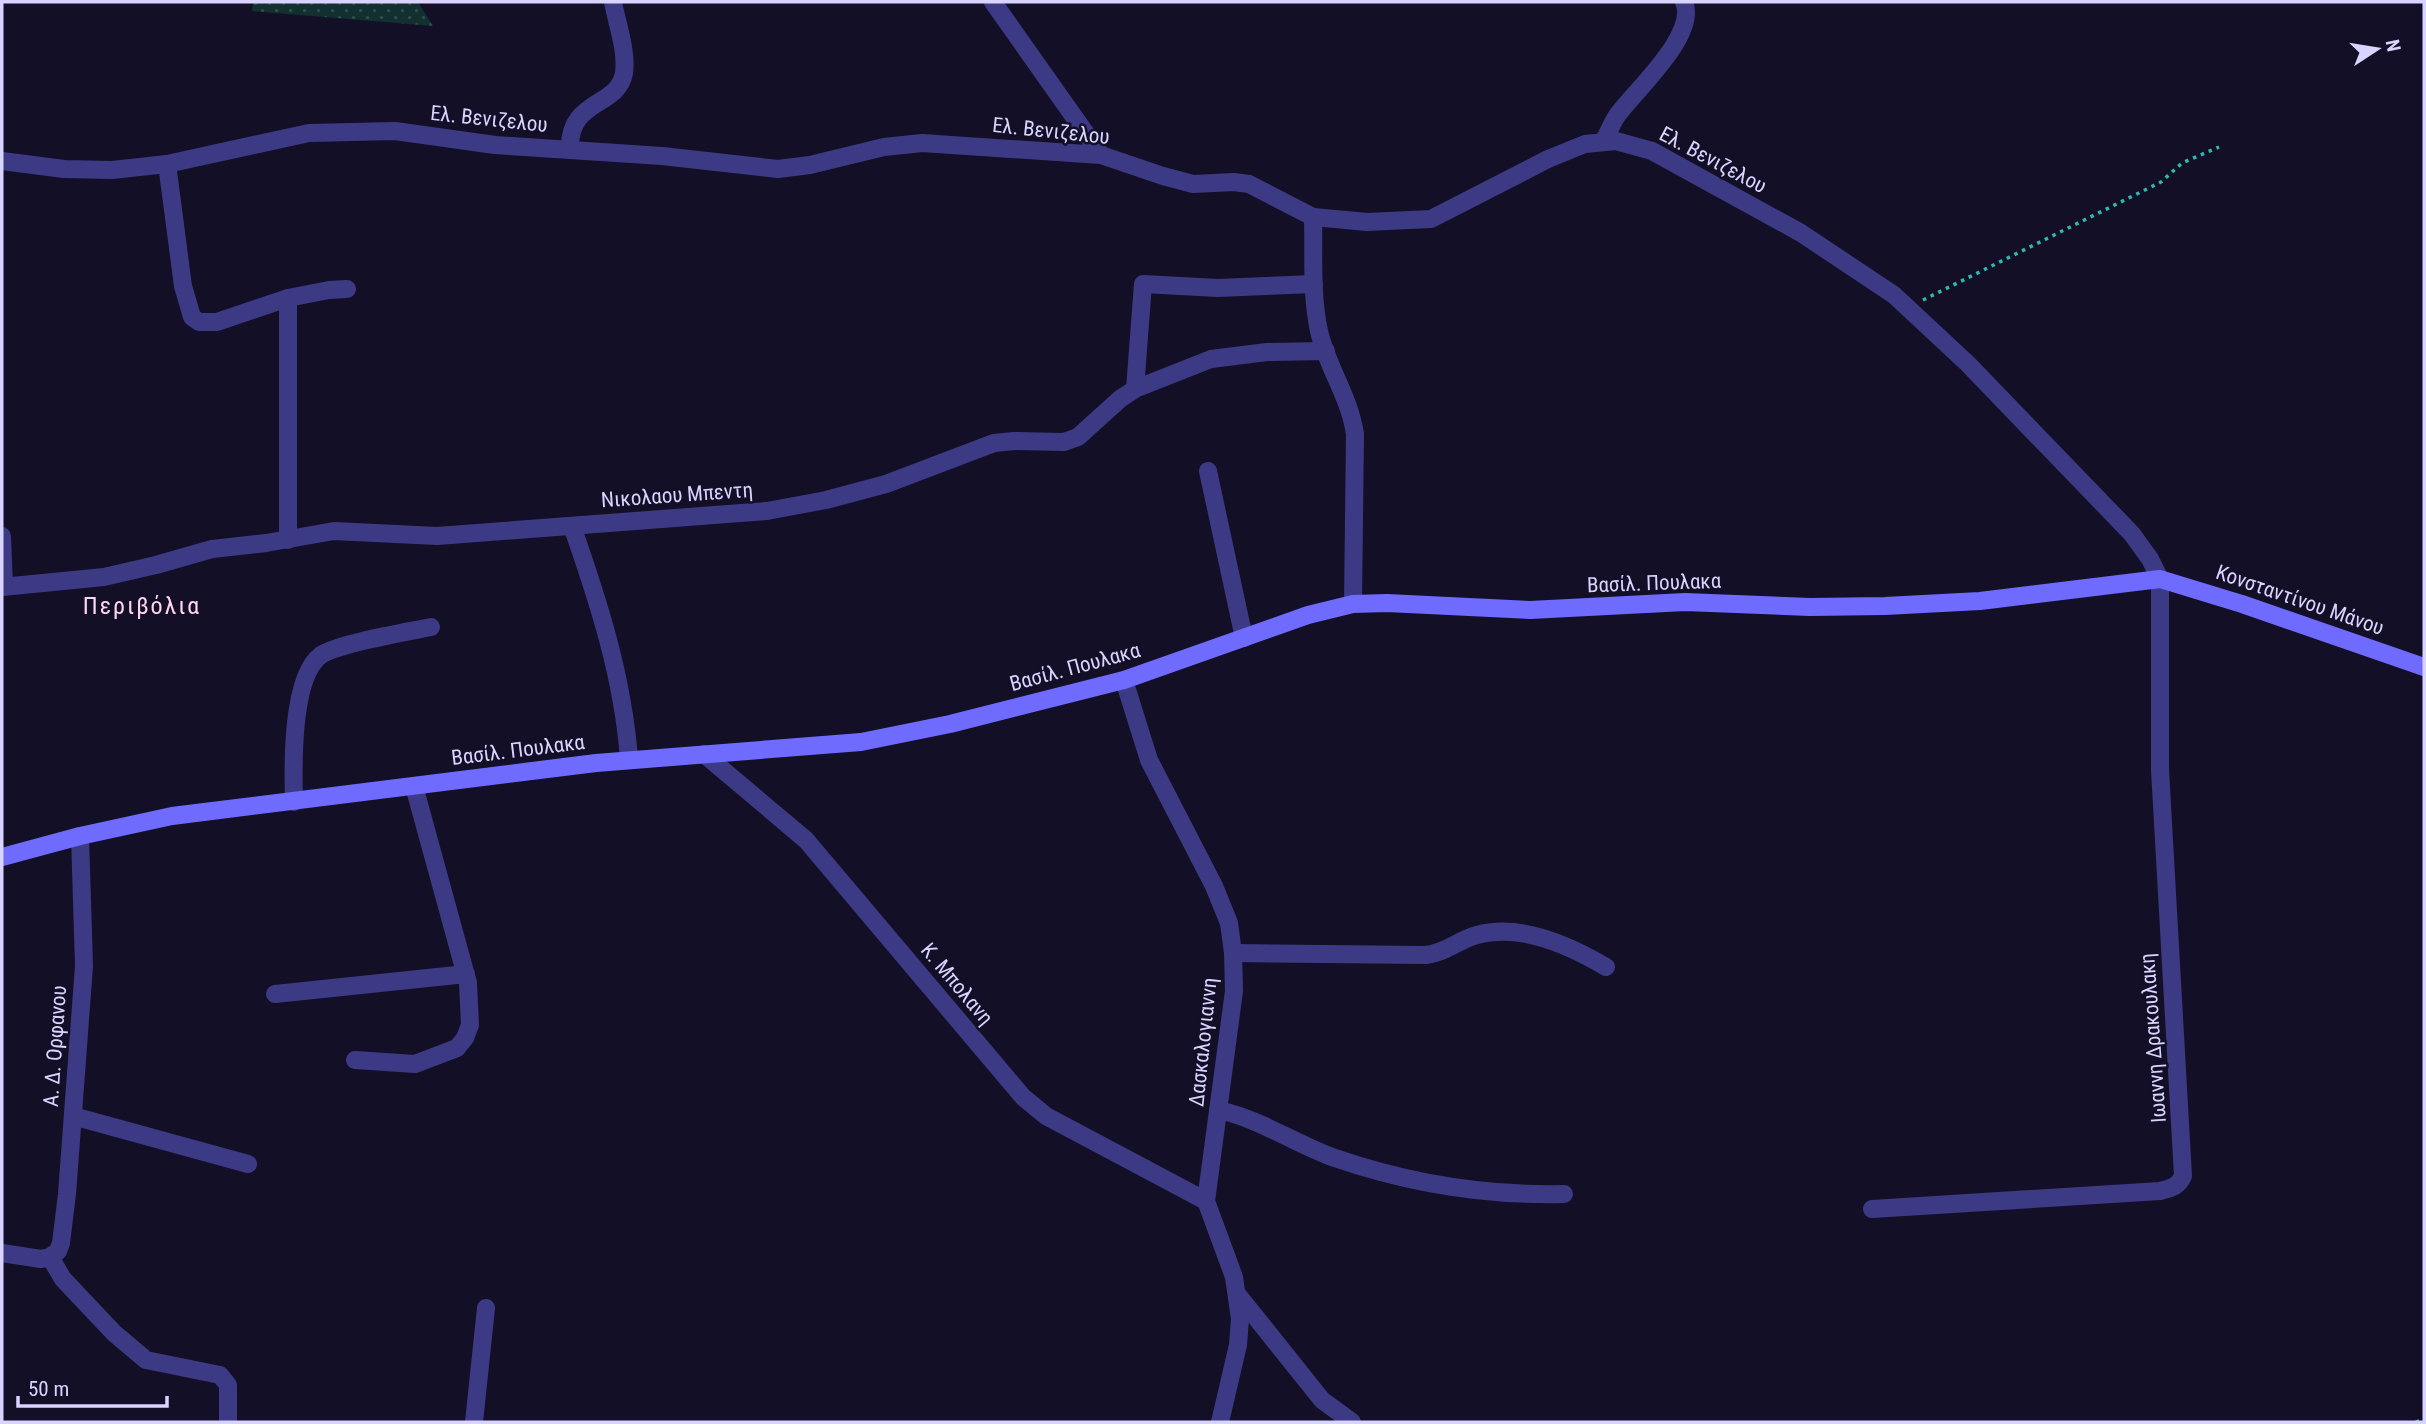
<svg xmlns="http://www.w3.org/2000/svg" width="2426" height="1424" font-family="'Roboto Condensed',sans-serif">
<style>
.grass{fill:url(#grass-dots)}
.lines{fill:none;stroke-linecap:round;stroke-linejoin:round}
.path{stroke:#2fb8b0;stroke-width:3.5;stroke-dasharray:3.5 5;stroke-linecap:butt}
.minor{stroke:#3d3a85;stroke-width:18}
.tertiary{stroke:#3d3a85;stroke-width:18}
.secondary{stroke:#6f6bff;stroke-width:18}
.labels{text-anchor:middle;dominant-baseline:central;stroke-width:5;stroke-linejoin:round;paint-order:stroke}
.street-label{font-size:21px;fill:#d9d4ff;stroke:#130f26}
.quarter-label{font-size:24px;letter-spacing:2px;fill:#ffd6f0;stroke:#130f26}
</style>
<defs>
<pattern id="grass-dots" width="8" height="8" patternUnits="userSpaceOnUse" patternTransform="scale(1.75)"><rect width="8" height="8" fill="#12302f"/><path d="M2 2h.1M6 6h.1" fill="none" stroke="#344d4e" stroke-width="1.8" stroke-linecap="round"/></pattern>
</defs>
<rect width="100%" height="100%" fill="#130f26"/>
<!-- grass -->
<polygon class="grass" points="253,2 418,2 433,26 252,11"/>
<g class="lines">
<!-- path -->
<g class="path">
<polyline points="1923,300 2161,182 2182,163 2219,147"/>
<polyline points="2416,1422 2424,1419"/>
</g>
<!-- minor -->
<g class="minor">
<polyline points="993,2 1101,155"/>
<path d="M1603,142c6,-9 9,-21 16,-29 18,-24 79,-79 65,-111"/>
<path d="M570,150c-2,-52 48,-42 54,-77 3,-23 -7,-49 -11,-71"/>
<polyline points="167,164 183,286 192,317 199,322 217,322 288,298 329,290 347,289"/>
<path d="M1313,217c1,38 -2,77 6,114 8,36 30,64 36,103l-2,170"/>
<polyline points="288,298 288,540"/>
<polyline points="1135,389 1143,284 1218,288 1314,284"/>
<polyline points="1208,471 1244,638"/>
<path d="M572,526c27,77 51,152 57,233"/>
<polyline points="2,536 4,587"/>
<polyline points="2,587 104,577 156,565 212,549 266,543 334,531 437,536 767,511 826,500 886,484 994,443 1014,441 1064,442 1078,437 1120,399 1135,389 1211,359 1267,352 1326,351"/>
<polyline points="1124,680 1149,760 1214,886 1229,923 1233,953 1234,991 1206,1201 1234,1277 1240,1319 1238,1345 1220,1422"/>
<polyline points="704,754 806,840 1023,1097 1046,1116 1206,1201"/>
<path d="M294,802c-1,-34 -3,-125 27,-147 18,-12 86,-23 110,-28"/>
<path d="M1233,953l193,2c22,-3 32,-15 51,-20 43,-12 92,10 129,32"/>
<polyline points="275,994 466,974"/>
<polyline points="355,1060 415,1064 457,1048 465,1038 470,1025 468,983 414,786"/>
<path d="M1218,1110c40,8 76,33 114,47 75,26 152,39 232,37"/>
<polyline points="73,1116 248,1164"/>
<path d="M1872,1209l288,-18c11,-3 18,-4 23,-15l-23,-406v-191"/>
<polyline points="2,1253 41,1259 50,1257 58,1251 61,1243 67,1194 84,966 80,836"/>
<polyline points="50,1257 63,1279 114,1333 146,1360 220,1375 228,1385 228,1422"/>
<polyline points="1238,1295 1322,1400 1352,1422"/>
<polyline points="474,1422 486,1308"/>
</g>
<!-- tertiary -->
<polyline class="tertiary" points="2,161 64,169 112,170 167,164 309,133 395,131 495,145 662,156 778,169 810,165 884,147 922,143 1101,155 1163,176 1193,184 1234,182 1249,184 1313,217 1367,222 1431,219 1548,159 1585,144 1616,141 1652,151 1801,233 1894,295 1968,364 2132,534 2150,559 2160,579"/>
<!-- secondary -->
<polyline class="secondary" points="2,857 80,836 172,816 596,763 861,742 950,724 1124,680 1308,615 1353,604 1387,603 1530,610 1685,602 1810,607 1885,606 1980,601 2160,579 2242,604 2424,667"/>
</g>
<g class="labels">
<!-- street labels -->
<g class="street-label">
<text transform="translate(489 119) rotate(6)">Ελ. Βενιζελου</text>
<text transform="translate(1051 131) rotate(6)">Ελ. Βενιζελου</text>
<text transform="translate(1713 160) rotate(28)">Ελ. Βενιζελου</text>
<text transform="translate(677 495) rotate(-4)">Νικολαου Μπεντη</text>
<text transform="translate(1654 583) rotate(-2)">Βασίλ. Πουλακα</text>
<text transform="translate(2300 600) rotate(19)">Κονσταντίνου Μάνου</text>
<text transform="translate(1075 667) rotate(-15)">Βασίλ. Πουλακα</text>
<text transform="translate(518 750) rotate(-7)">Βασίλ. Πουλακα</text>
<text transform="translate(957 984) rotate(50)">Κ. Μπολανη</text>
<text transform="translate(2153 1038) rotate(-94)">Ιωαννη Δρακουλακη</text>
<text transform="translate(1203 1042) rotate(-84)">Δασκαλογιαννη</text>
<text transform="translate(55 1046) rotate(-86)">Α. Δ. Ορφανου</text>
</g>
<!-- quarter labels -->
<g class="quarter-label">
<text x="142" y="606">Περιβόλια</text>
</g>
</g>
<!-- border -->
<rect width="2426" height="1424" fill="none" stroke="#d9d4ff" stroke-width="7"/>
<!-- north arrow -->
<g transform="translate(2377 49) rotate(78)" stroke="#130f26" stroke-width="5" paint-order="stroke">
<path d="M0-5L12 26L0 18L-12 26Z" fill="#d9d4ff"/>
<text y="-10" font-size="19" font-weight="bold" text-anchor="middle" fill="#d9d4ff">N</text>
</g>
<!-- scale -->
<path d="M18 1396v10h149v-10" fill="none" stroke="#d9d4ff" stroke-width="3.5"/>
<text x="28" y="1396" font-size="21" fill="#d9d4ff" stroke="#130f26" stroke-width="5" paint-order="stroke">50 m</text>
</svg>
